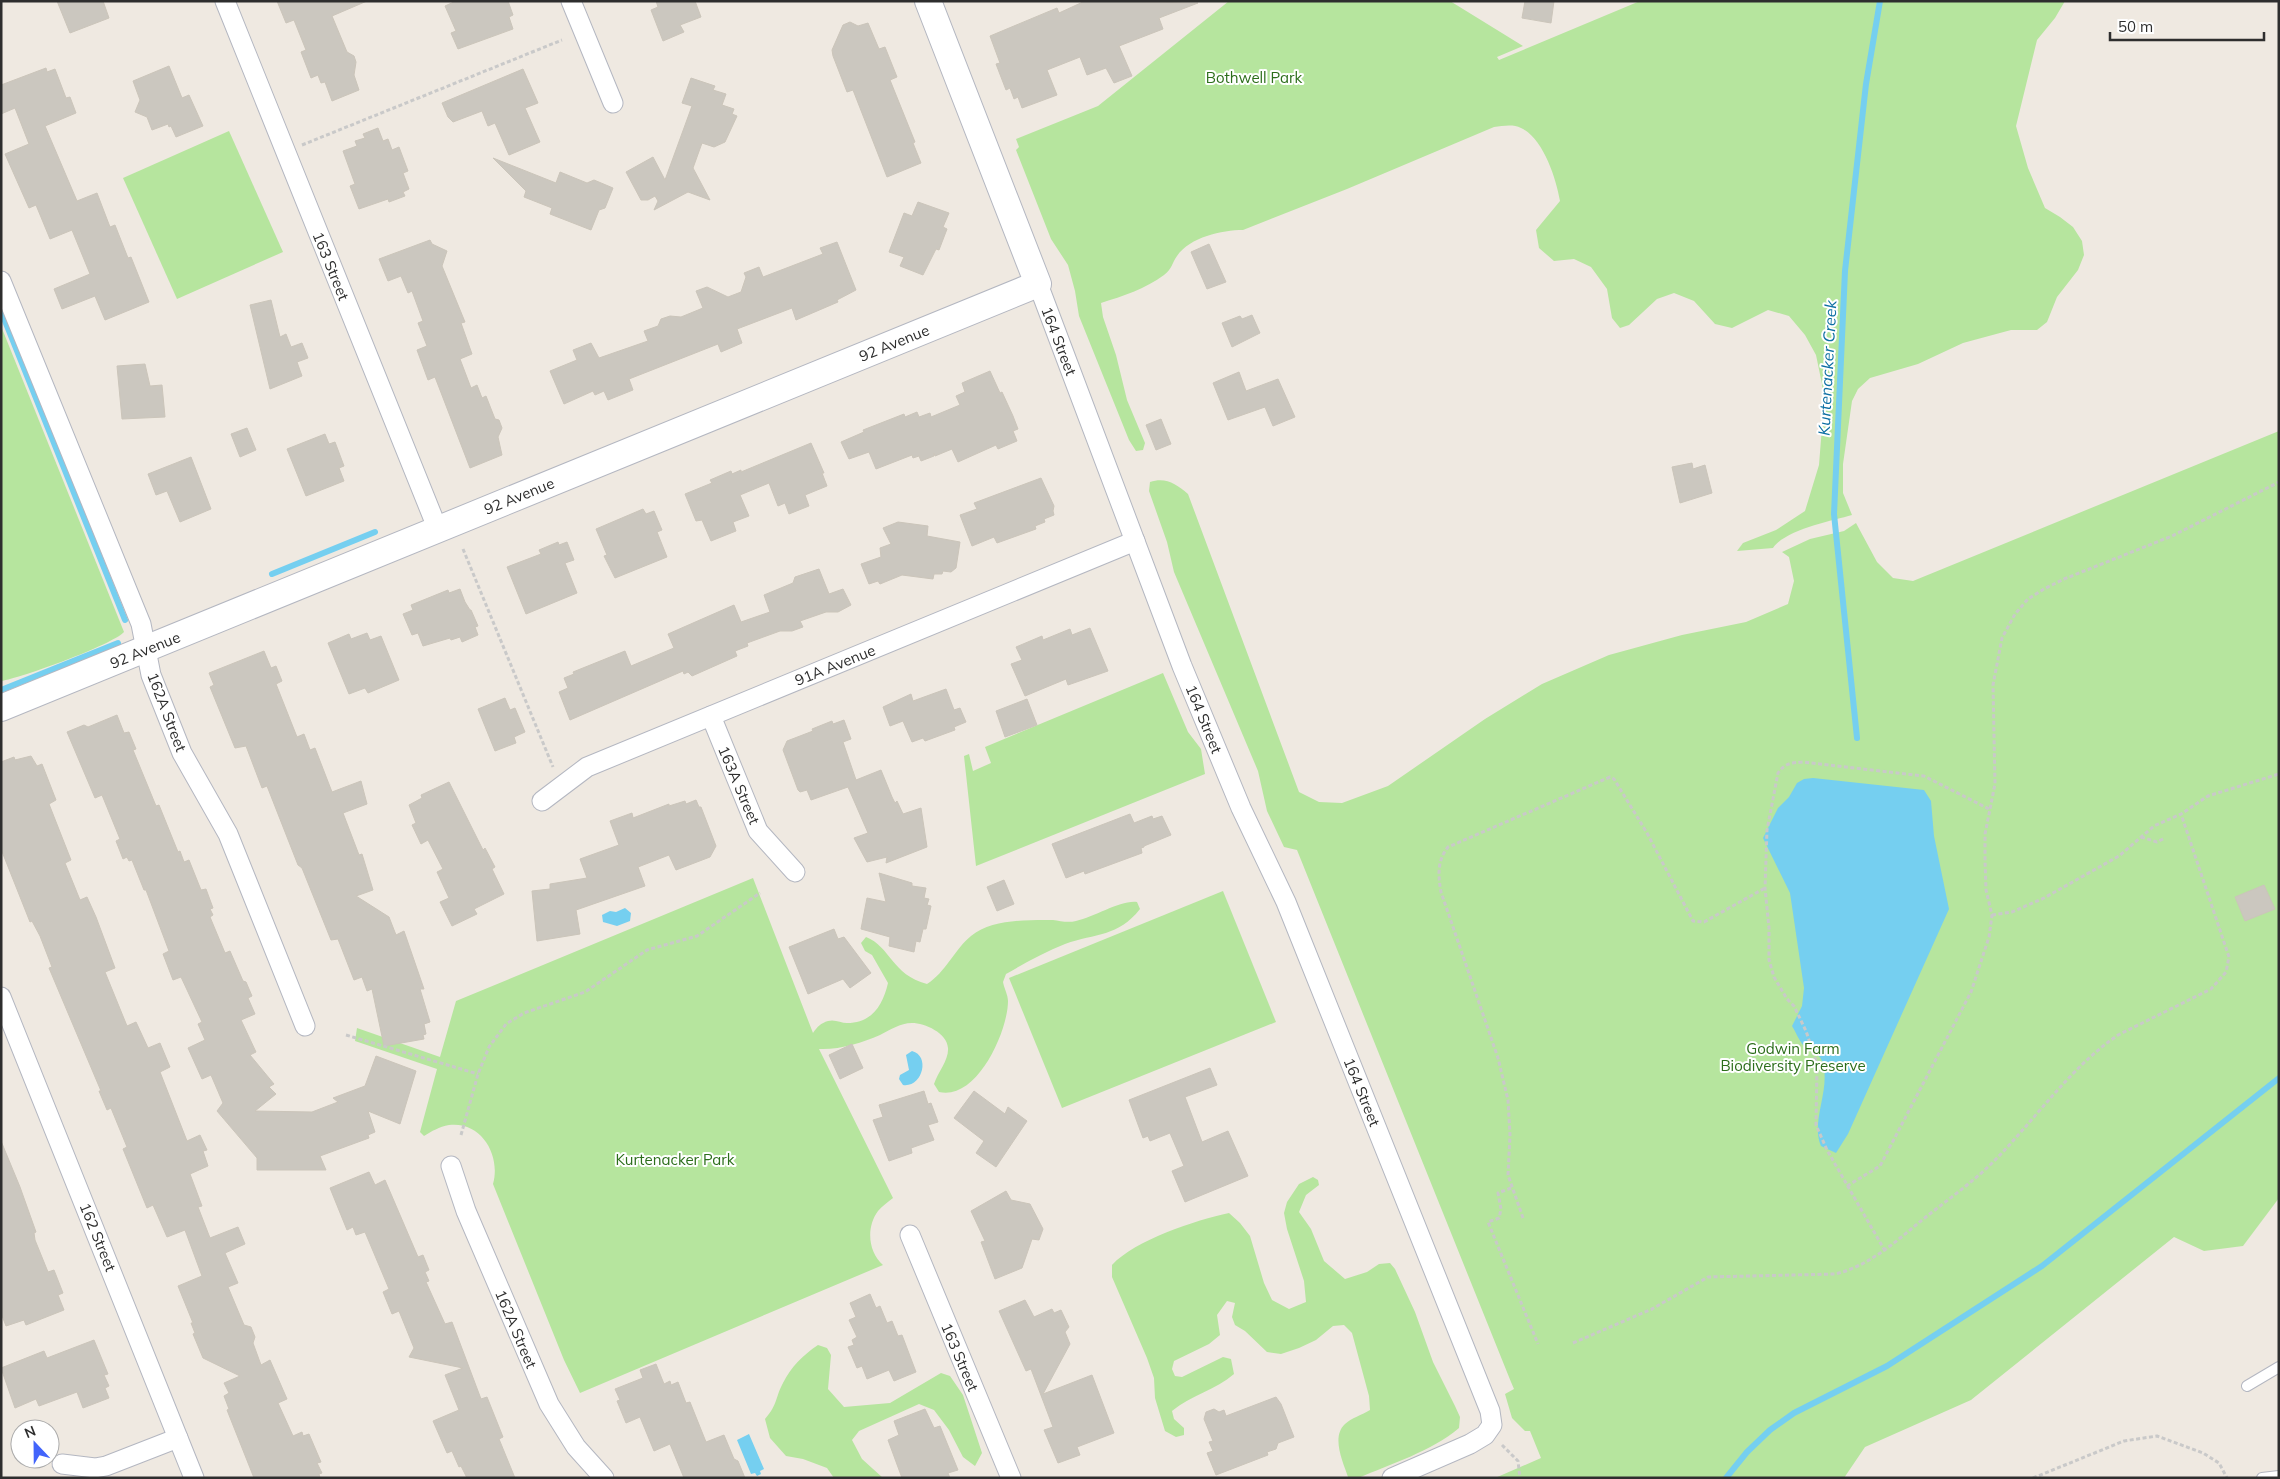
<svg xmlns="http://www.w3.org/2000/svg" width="2280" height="1479" font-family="Mulish,sans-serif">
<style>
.green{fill:#b6e59e}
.water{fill:#75cff0}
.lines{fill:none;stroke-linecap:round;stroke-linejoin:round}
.stream{stroke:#75cff0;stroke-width:6}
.building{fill:#cbc7bf;stroke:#cbc5ba}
.lane-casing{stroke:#b4b7c1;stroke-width:12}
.street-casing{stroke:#b4b7c1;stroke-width:21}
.secondary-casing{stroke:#b4b7c1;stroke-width:28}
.path{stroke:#c9c9c9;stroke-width:3;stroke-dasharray:4 2.5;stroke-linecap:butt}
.lane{stroke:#fff;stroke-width:10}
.street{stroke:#fff;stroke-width:19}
.secondary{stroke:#fff;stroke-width:26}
.labels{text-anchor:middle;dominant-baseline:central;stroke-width:4;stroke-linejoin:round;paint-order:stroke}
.park-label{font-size:15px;fill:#2c6e1b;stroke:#fff}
.street-label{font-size:15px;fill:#2e2e2e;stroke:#fff}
.water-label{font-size:16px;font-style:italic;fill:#0d6fa3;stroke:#fff}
</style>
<rect width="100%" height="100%" fill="#efe9e1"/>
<!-- green -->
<g class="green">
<path d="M1229,1h221l73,45 -26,11 2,3 141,-59h425l-10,17 -18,22 -21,86 12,42 17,40 15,9 13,10 9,14 2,14 -6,15 -21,27 -10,25 -10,8h-26l-48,13 -45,21 -48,14 -12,11 -6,12 -9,63v29l9,22c-21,6 -67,15 -79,33l-36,3 6,-8 33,-13 29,-19 14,-46 4,-51 -1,-30 -6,-29 -11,-20 -16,-19 -21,-6 -36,18 -17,-4 -21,-23 -20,-8 -17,6 -28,26 -9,3 -8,-10 -5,-29 -16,-22 -17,-8 -20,2 -15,-13 -3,-18 24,-29c-4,-23 -17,-63 -39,-73 -8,-4 -18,-2 -27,-1l-147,62 -104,41c-21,0 -53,7 -66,26 -5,7 -5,13 -13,19 -19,14 -41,21 -63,28l2,14 13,38 11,45 18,43 -2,7 -7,1 -7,-11 -50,-124 -4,-25 -7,-26 -17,-26 -35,-89 3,-3 -3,-8 82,-33z"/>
<polygon points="229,131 283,252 177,299 123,178"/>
<path d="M1,326l123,306c-12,13 -103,46 -123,49z"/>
<path d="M2279,431v767l-36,48 -39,5 -30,-14 -203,163 -106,47 -21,31h-349l46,-20 -11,-27h-5l-13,-13 -7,-24 9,-5 -3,-7 -214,-532 -13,-3 -17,-36 -9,-40 -84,-199 -7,-30 -18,-51 1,-9c16,-5 26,2 38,12l111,298 20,10 23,1 46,-17 97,-67 57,-35 67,-29 73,-20 64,-13 42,-18 6,-23 -5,-24 -7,-5 28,-13 34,-8 12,-8 21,39 16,16 20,3z"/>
<polygon points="1163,673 1188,732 1201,749 1205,774 976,866 964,756 969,754 973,771 991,763 985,747"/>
<path d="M753,878l60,155c4,-6 8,-10 15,-12 7,-2 13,2 19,2 25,0 36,-18 41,-40l-16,-28 -7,-4 -4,-8 5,-6c24,9 26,38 61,47 19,-12 27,-34 44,-48 21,-17 56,-16 82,-16 7,1 15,3 23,1 19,-4 44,-21 61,-19l3,7c-22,28 -44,24 -75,35 -20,8 -40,19 -59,30l-3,8c1,6 5,13 5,19 0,30 -31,100 -69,91l-5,-8c4,-12 15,-24 14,-36 -1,-15 -23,-25 -36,-25 -12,0 -22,7 -32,12 -18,8 -41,15 -61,14l74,149c-5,4 -11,8 -15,13 -12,16 -10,41 5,54l-303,128 -16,-33 -71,-176c8,-28 -11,-63 -44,-59 -10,2 -17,6 -25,11l-4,-4 17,-63 -82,-28 2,-13 83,29 16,-56z"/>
<polygon points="1223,891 1276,1022 1062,1108 1009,978"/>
<path d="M1313,1177l5,3 1,5 -13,10 -7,17 12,17 13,32 21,18 22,-7 12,-8 11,-1 5,6 20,43 18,50 22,44 5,11 -1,11c-27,23 -68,36 -101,50l-10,-1c-5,-15 -17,-40 -3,-53 6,-6 17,-9 25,-14l-1,-14 -17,-63 -8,-8 -11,1 -17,14 -17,8 -18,6 -14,-2 -22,-21 -10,-6 -3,-8 3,-14 -8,-2 -10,14 3,20 -11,9 -35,17 -2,8 3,7 7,1 41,-20 8,2 3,15c-18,16 -43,21 -62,37l2,8 10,9v7l-8,2 -11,-6 -10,-33 -1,-20 -7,-20 -35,-81v-12c23,-25 84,-45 117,-52l11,10 10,13 14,47 8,17 17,9 17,-7 -2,-21 -17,-52 -3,-16 3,-11 12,-18z"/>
<path d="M818,1345l9,3 4,7 -3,34 16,18 46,-4 51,-30 9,3 13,19 19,58 -7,13 -12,-9 -14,-27 -15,-20 -15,-6 -60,27 -7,9 10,19 21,19h-49l-7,-10 -24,-9 -17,-3 -16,-18 -5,-19c13,-15 10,-21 18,-36 8,-16 20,-28 35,-38z"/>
</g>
<!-- water -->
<g class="water">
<path d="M1813,778l111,12 7,11 3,35 15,73 -101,225 -12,19 -15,-7c-11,-25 11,-58 1,-85 -4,-10 -12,-8 -18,-15 -5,-5 -8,-14 -12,-20l10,-20 2,-18 -14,-95 -27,-55 15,-30 11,-11 8,-14 7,-4z"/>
<polygon points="625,908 631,913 630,921 617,926 603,922 602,915 610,911 616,912"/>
<path d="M912,1051c19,5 10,37 -9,34l-4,-6 1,-4 9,-5 -3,-15z"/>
<polygon points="749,1434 764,1469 760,1471 761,1474 757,1476 755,1473 751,1474 737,1440"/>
</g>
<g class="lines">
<!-- stream -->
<g class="stream">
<polyline points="1,311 125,620"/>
<polyline points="272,574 375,532"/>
<polyline points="1,690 118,643"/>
<polyline points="1857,738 1834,514 1845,271 1866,84 1880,1"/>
<polyline points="1726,1478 1747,1452 1770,1430 1794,1413 1887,1366 2042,1266 2279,1078"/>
</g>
</g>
<!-- building -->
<g class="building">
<polygon points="57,1 103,1 109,18 70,33"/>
<polygon points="277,1 367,1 332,16 347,52 354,56 356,62 354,75 359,90 332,101 325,82 321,83 318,75 311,78 301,52 306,50 294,20 286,23"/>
<polygon points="456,1 508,1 513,15 509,17 513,29 458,49 451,33 456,31 445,6"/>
<polygon points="656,1 695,1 701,17 680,25 684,32 663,41 651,10 658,7"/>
<polygon points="1085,1 1198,3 1159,18 1163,29 1119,46 1132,76 1114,83 1106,68 1087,75 1080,57 1047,70 1057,95 1022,108 1018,97 1014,99 1010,88 1006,90 996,64 1000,63 990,36 1057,8 1059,13"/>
<polygon points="1525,1 1554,1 1551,23 1522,18"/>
<polygon points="850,22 858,26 868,23 879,49 885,47 897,77 890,80 915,142 913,143 921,163 887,177 853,90 847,92 833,56 832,50 843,25"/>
<polygon points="169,66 182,98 189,95 203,126 176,137 171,126 169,127 168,124 152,130 147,117 135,112 140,100 133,81"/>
<polygon points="46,68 47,72 55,69 66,98 70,97 76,113 45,126 77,201 97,193 110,227 115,225 128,258 131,257 149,302 105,320 95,296 62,309 54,289 90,274 72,230 50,239 36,205 29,208 5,154 29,144 15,108 1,114 1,85"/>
<polygon points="523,69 538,103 525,108 540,142 509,155 495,123 488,126 482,111 453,122 448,117 442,103"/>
<polygon points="691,78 715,86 713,90 726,94 722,105 734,109 732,114 737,116 725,142 714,147 702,143 693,168 710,200 688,192 654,210 658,201 655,196 648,200 641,200 626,172 653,157 665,180 692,106 682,103"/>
<polygon points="378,128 383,141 388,139 392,150 399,147 408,171 403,173 409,189 403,192 405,196 389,202 388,199 359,209 350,186 355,184 343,151 357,146 355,141 365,138 363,134"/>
<polygon points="493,158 556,183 560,172 587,183 594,180 613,188 605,208 599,210 591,230 550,214 552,208 524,197 526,191"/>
<polygon points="918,202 949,213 943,227 947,229 939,250 936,249 923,275 900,266 904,257 889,252 904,213 912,216"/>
<polygon points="430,240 432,244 447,251 442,266 465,322 461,323 472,354 460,359 471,388 477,385 482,398 486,396 495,419 499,420 502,428 498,437 502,455 470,468 435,377 428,380 417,350 427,346 418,323 423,321 412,291 408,293 401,276 388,281 379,259"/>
<polygon points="837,242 856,290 837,300 838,302 796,320 792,308 737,329 742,343 721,352 718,344 629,379 633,390 608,400 604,391 595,395 593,391 564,404 550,371 577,360 573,350 591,343 599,358 648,341 644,331 658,326 661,319 670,316 681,317 703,308 696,291 707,287 728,297 741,292 746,277 744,273 759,267 763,277 823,254 820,248"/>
<polygon points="1209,244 1226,282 1207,289 1191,252"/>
<polygon points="271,300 280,337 286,334 291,347 302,343 308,358 297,362 302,376 270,389 250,305"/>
<polygon points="1252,315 1260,333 1232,347 1222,323 1240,316 1242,319"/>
<polygon points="145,364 150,386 162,385 165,417 122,419 117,366"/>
<polygon points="990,371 1000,393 1002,392 1013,416 1018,429 1013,431 1017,441 998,449 996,445 958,462 952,449 935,456 934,453 934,456 921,461 919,456 913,458 912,455 876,469 869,452 849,459 841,442 864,432 863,430 904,414 905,417 917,412 919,417 930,413 931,417 960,405 956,396 965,392 962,383"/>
<polygon points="1239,372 1246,391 1278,379 1295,417 1273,426 1265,407 1228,420 1213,383"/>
<polygon points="1161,419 1171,444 1156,450 1146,425"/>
<polygon points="247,428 256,450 240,457 231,434"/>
<polygon points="325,434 329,444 335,442 344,466 339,468 344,481 306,496 287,449"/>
<polygon points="811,443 824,473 822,473 827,486 805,495 809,506 789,514 785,503 778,506 769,483 740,495 749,516 733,522 736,531 711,541 702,520 696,521 685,494 712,483 710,480 731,471 732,474 741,470 741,472"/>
<polygon points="191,457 211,509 180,522 167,491 156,495 148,474"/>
<polygon points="1692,463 1693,469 1705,465 1712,493 1680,503 1672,467"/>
<polygon points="1041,478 1054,506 1053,511 1054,515 1044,519 1045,522 1035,526 1036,529 1022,534 997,543 994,537 972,546 960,515 977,509 974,503"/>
<polygon points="643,509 646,514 654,511 662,530 657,532 667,557 615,578 604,556 607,555 596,529"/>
<polygon points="898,522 928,526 927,536 960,542 956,568 951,572 943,571 942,574 934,574 933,579 902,575 880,584 878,581 869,584 861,564 881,557 880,548 891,544 883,528"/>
<polygon points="558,542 559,545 567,542 574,560 565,563 577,593 526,614 507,567 541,554 539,550"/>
<polygon points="819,569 829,594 843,589 851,605 838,612 826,612 800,621 803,627 792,631 780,631 747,643 748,646 735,651 737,656 692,676 688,672 684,674 683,671 570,720 559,692 568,688 564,678 574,674 573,672 625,651 631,666 674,648 668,634 734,605 741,622 770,612 764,595 793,583 795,577"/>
<polygon points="460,589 465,602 470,610 471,610 478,626 475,627 478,635 462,642 460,637 451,640 450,638 423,646 418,633 412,635 403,614 413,610 411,605 448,590 449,593"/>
<polygon points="1090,628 1108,671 1068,685 1066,679 1025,696 1011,664 1022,660 1016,647 1042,636 1043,640 1070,629 1072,635"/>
<polygon points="367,633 370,640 381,636 399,680 368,693 365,688 349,694 328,643 349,634 351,639"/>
<polygon points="264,651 271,668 276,666 282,681 276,684 297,737 304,734 310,750 315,748 332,792 361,781 367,804 343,813 359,855 362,854 373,890 356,896 389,917 396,935 404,931 424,989 420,989 430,1022 424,1024 426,1034 423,1035 424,1039 384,1046 372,989 367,991 362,977 354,980 338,939 331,940 302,868 298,865 267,786 262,788 246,746 235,748 210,687 214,685 209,673"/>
<polygon points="946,689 954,710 960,708 966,722 954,727 955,730 925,741 923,738 912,742 903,721 890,726 883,707 911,694 913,701"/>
<polygon points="505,698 510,710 515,708 525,732 514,737 516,743 495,751 478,709"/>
<polygon points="1027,699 1037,725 1005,737 996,711"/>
<polygon points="117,715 124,733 129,732 136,749 133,750 156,806 159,805 178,852 180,851 184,862 189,860 201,890 206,889 213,908 210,909 213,915 210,917 225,953 230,951 243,981 246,982 252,996 248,998 255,1014 241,1020 256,1052 250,1055 274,1084 269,1087 276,1094 255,1111 312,1112 338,1102 333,1098 365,1086 376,1056 416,1071 400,1124 368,1111 375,1132 368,1135 369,1138 320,1156 326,1170 257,1170 257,1158 217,1111 223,1103 211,1075 202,1079 188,1048 205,1040 198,1024 202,1022 181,977 173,980 163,954 169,951 146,890 144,890 132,860 129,861 127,857 123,859 116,841 120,839 102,795 95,798 67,732 84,725 88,727"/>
<polygon points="844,720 851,739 843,742 856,780 881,770 892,797 895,803 897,801 903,814 921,808 927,847 886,863 887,857 867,862 854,838 868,833 848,787 811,800 807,790 800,792 798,790 783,750 787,741 813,731 812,729 832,721 833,724"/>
<polygon points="31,756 37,766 42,764 56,800 49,804 71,860 65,863 80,900 87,897 96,917 115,968 105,972 127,1026 136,1022 148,1048 160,1043 170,1067 160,1072 187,1141 200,1135 207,1150 203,1151 208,1166 190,1174 202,1206 198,1207 210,1238 238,1227 245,1244 225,1253 238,1283 228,1287 244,1325 251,1327 255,1337 253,1343 261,1365 270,1360 287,1399 278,1403 293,1436 302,1432 303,1436 309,1434 321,1462 317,1463 322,1473 319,1474 320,1478 254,1478 227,1410 229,1409 224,1396 229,1393 224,1383 240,1376 203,1358 193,1334 195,1333 191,1323 193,1323 178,1286 202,1276 185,1230 167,1237 153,1205 147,1208 123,1149 127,1147 111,1108 107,1110 99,1091 101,1091 49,968 52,967 40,936 32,921 30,922 1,849 1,762 14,757 15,760"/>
<polygon points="449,782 483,850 485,848 495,867 492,869 504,894 474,909 477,914 452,926 440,902 449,898 437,872 443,869 428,840 421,844 412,825 416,823 409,805 422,798 421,795"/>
<polygon points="696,800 699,807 701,807 716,846 710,857 676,870 669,855 638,867 645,886 576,910 580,934 537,941 532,891 550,889 550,884 587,878 580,859 619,845 610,821 632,813 633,818 669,804 669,806 685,801 686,804"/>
<polygon points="1130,814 1134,823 1152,816 1153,819 1162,816 1171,835 1144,846 1144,847 1141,848 1142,853 1085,874 1084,871 1066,878 1052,844"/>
<polygon points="879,873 912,883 912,886 926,888 924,898 929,899 927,905 931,906 926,929 923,929 920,942 916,941 914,952 889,946 890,937 861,929 867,898 886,902"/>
<polygon points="1004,880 1014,904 997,911 987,887"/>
<polygon points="2264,885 2275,909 2245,921 2235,897"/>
<polygon points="834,929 838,939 844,937 871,973 850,988 843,979 808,994 789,947"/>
<polygon points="852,1044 863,1068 840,1079 829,1055"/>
<polygon points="1210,1068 1217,1085 1185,1097 1202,1142 1228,1131 1248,1176 1185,1202 1172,1171 1184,1166 1170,1133 1150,1141 1148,1136 1143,1138 1129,1100"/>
<polygon points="924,1091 928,1104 931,1103 938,1122 928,1125 934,1140 911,1148 912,1153 889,1161 873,1120 883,1117 879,1105"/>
<polygon points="974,1091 1005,1114 1008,1107 1027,1121 996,1167 976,1153 984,1141 954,1118"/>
<polygon points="1,1141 20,1187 36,1232 34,1233 35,1240 48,1272 54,1270 63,1293 58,1295 64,1310 26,1325 24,1320 6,1326 1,1313"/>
<polygon points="369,1172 375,1185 385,1180 418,1257 423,1255 429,1270 425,1272 429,1281 426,1282 445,1324 452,1322 481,1399 487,1397 503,1437 499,1439 515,1478 467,1478 461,1466 459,1467 452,1451 447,1453 433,1421 459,1410 445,1375 463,1368 409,1357 414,1348 399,1311 392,1314 383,1292 389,1289 365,1232 356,1235 353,1227 347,1230 330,1188"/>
<polygon points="1006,1191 1011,1200 1030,1204 1043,1229 1039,1240 1032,1239 1022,1268 995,1279 981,1242 985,1241 971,1211"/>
<polygon points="870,1294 876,1308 880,1306 887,1323 892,1321 898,1336 902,1335 916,1372 894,1381 889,1370 867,1379 862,1366 857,1368 848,1347 854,1345 852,1340 857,1337 849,1320 856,1317 850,1303"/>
<polygon points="1025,1300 1034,1317 1052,1309 1054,1313 1061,1310 1069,1327 1065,1332 1070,1344 1043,1394 1092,1375 1114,1433 1077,1447 1080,1455 1058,1463 1044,1430 1053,1427 1031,1369 1026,1371 999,1311"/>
<polygon points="94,1340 108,1374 104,1375 109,1386 105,1388 109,1398 83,1408 77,1392 39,1406 36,1399 15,1408 1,1368 44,1351 47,1358"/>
<polygon points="656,1364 664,1384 670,1381 671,1385 678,1382 686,1403 690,1402 706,1442 724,1435 734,1459 738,1461 745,1478 684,1478 670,1444 654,1451 640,1417 626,1423 617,1401 620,1400 615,1389 643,1378 640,1370"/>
<polygon points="1276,1397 1281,1404 1294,1437 1278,1443 1276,1449 1267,1452 1268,1455 1216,1475 1207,1453 1213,1451 1209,1442 1213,1441 1204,1419 1206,1412 1214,1409 1219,1412 1224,1410 1226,1416"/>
<polygon points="925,1409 934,1428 940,1426 958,1470 948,1473 950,1478 902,1478 888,1440 899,1435 894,1421"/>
</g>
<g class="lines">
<defs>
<g id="lane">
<polyline points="2247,1386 2279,1367"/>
<polyline points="2262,1478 2279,1476"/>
</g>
<g id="street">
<polyline points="225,1 438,530"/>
<polyline points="571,1 613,103"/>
<polyline points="1,281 141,624 151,675 182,753 228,834 305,1026"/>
<polyline points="1038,284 1182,666 1241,808 1286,902 1490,1411 1492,1425 1485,1435 1470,1444 1392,1478"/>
<polyline points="711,716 758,831 795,872"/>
<polyline points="542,801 587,767 1135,541"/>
<polyline points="1,997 194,1478"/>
<polyline points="451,1166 466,1211 549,1404 576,1447 604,1478"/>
<polyline points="910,1235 1011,1478"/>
<polyline points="62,1464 95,1468 106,1466 178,1438"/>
</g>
<polyline id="secondary" points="1,708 1038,284 928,1"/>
</defs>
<!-- lane casing -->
<use href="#lane" class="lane-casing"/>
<!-- street casing -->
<use href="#street" class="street-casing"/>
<!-- secondary casing -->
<use href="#secondary" class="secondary-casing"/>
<!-- path -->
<g class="path">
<polyline points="302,145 562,40"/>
<polyline points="463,549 553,767"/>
<polyline points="2141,837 2157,842 2163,839"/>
<polyline points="1992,915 2012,912 2044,898 2119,856 2154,826 2181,814 2208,796 2279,774"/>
<polyline points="346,1035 478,1074"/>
<polyline points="461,1135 478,1074 489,1047 506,1024 524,1013 585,992 647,950 697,936 760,893"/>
<polyline points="1847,1186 1880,1166 1971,992 1989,937 1992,915 1986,890 1985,860 1985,834 1995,784 1993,685 2002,638 2015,614 2028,599 2044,589 2064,579 2172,536 2279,482"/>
<polyline points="1511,1188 1498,1193 1501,1209 1499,1218 1488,1222 1538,1344"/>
<path d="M1523,1218l-15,-43 2,-40 -2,-35 -10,-42 -57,-166c-3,-17 -4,-31 7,-45l162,-70 4,2 33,54 46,88 11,1 61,-34"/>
<path d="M1885,1251l-58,-101 -11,-25 1,-61 -11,-33 -12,-25 -7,-7 -13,-22 -5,-17v-32l-4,-40 2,-58 11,-57c7,-10 13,-10 25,-11l121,14 67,34"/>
<path d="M1573,1343l79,-34 56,-32 127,-3c31,-7 57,-29 81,-49 24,-20 51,-38 74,-60 43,-42 78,-96 128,-130l93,-46 15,-17 3,-15 -48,-143"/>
<polyline points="1502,1445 1518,1461 1520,1478"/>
<polyline points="2033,1478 2124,1441 2157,1436 2203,1453 2219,1463 2227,1478"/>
</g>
<!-- lane -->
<use href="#lane" class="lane"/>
<!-- street -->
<use href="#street" class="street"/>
<!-- secondary -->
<use href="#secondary" class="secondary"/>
</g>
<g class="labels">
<!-- park labels -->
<g class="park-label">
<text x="1254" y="77">Bothwell Park</text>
<text x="1793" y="1048">Godwin Farm<tspan x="1793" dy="17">Biodiversity Preserve</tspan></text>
<text x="675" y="1159">Kurtenacker Park</text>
</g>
<!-- street labels -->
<g class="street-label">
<text transform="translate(331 266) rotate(68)">163 Street</text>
<text transform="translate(1059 341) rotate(69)">164 Street</text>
<text transform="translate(894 343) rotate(-22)">92 Avenue</text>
<text transform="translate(519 496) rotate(-22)">92 Avenue</text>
<text transform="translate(145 650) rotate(-22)">92 Avenue</text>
<text transform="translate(835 665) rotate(-22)">91A Avenue</text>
<text transform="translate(167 712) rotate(69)">162A Street</text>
<text transform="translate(1204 719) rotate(68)">164 Street</text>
<text transform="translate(739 785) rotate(67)">163A Street</text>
<text transform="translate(1362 1092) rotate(68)">164 Street</text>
<text transform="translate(98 1237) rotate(68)">162 Street</text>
<text transform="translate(516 1329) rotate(67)">162A Street</text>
<text transform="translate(960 1357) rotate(67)">163 Street</text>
</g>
<!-- water labels -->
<g class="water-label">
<text transform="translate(1827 368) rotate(-87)">Kurtenacker Creek</text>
</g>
</g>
<!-- border -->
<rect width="2280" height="1479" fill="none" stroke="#2e2e2e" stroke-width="5"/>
<!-- north arrow -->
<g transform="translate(35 1444) rotate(338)"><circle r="24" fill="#ffffff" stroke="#ababab"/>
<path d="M0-4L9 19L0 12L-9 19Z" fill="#4264fb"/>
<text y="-8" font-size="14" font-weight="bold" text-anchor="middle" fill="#2e2e2e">N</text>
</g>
<!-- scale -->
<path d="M2110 32v8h154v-8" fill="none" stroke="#2e2e2e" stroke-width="2.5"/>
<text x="2118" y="32" font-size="15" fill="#2e2e2e" stroke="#ffffff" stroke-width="4" paint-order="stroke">50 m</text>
</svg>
